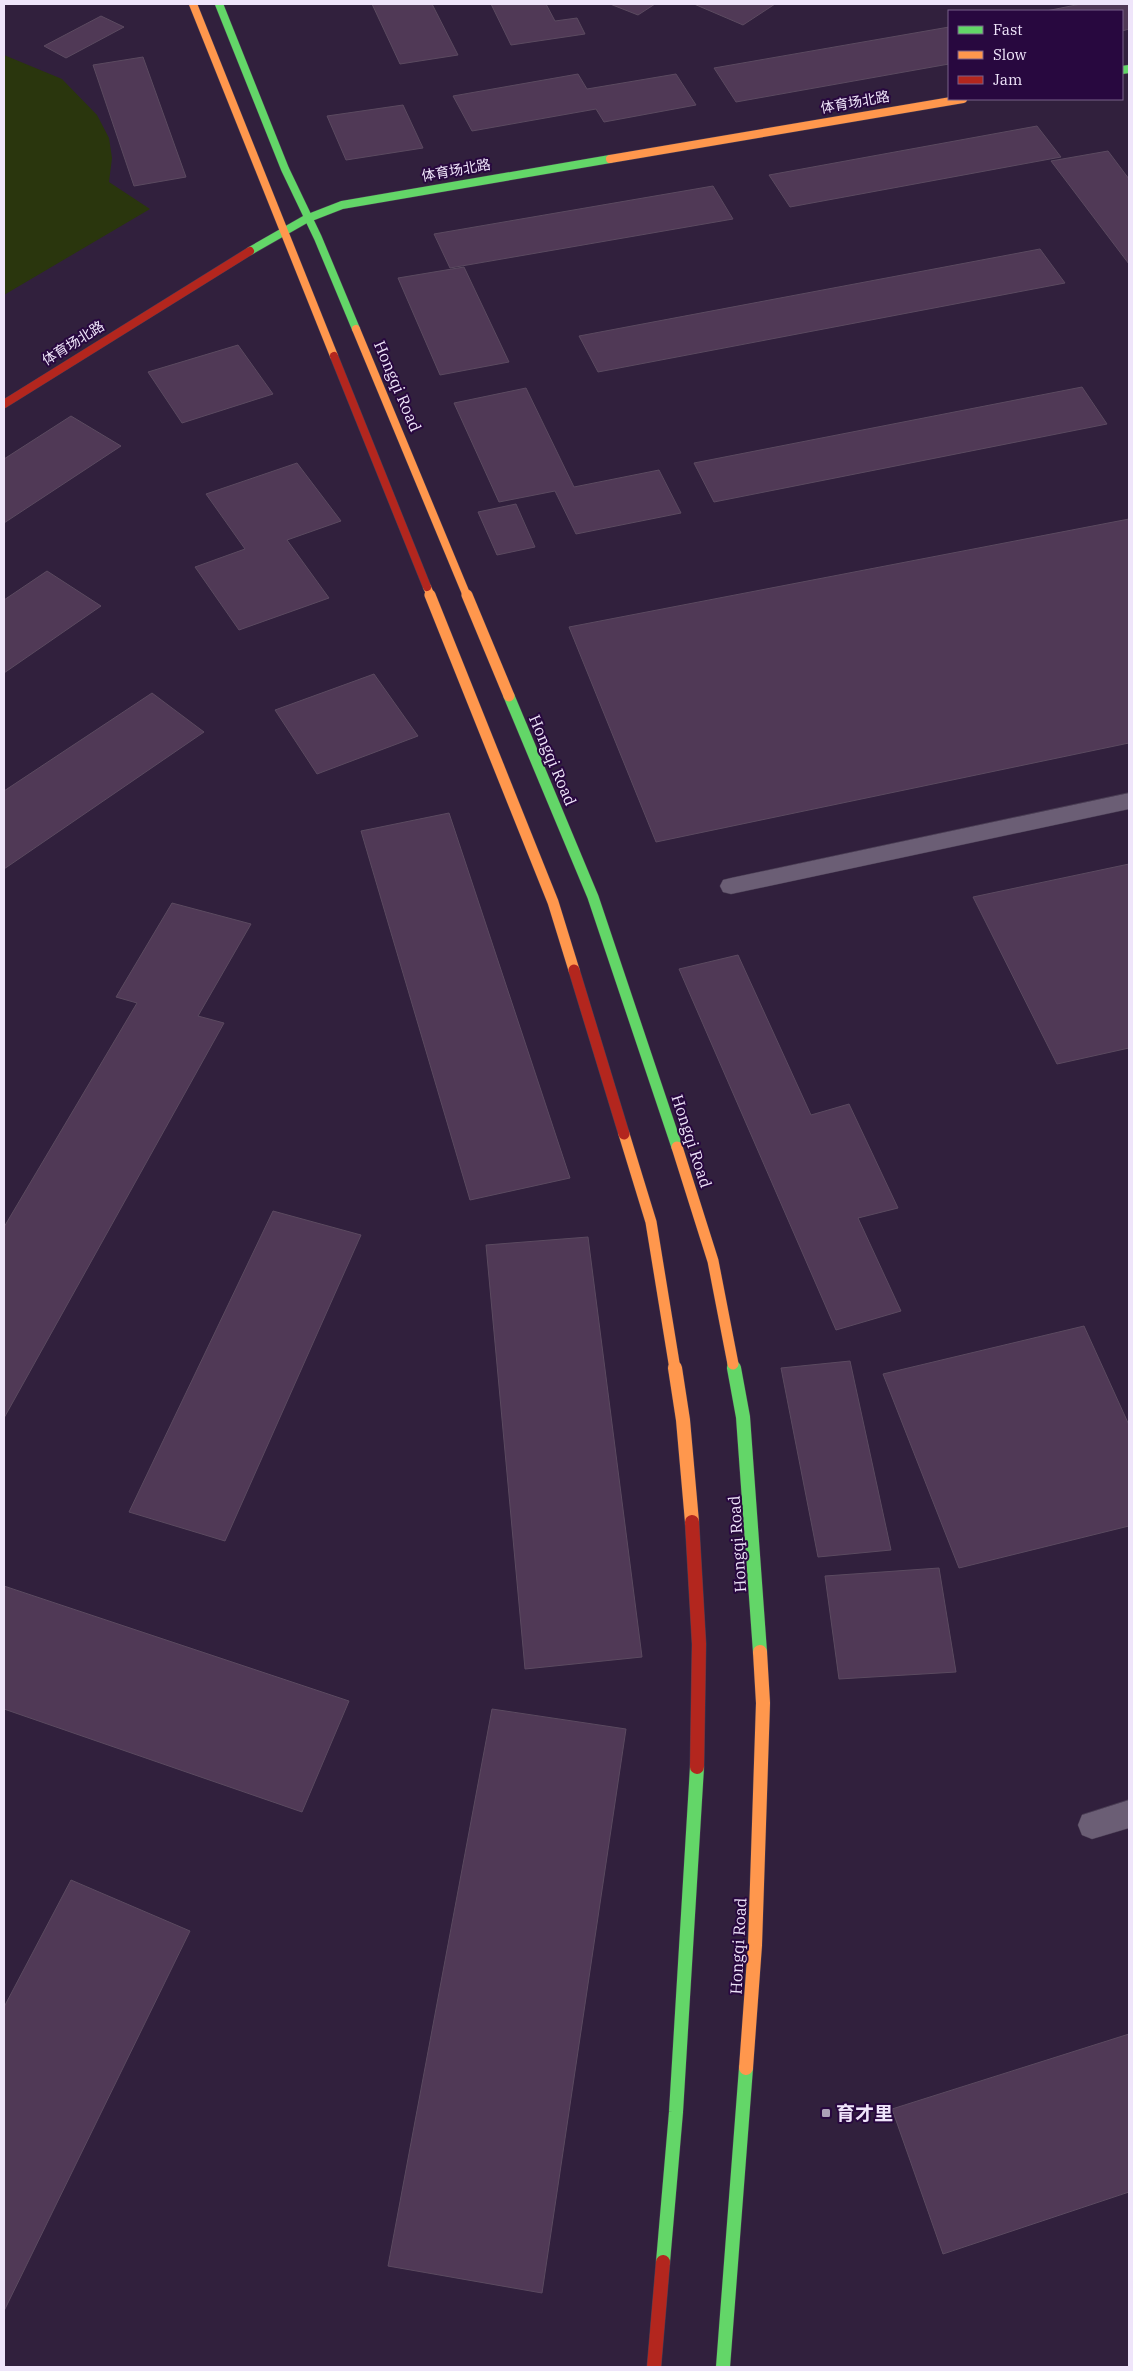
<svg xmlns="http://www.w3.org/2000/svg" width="1133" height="2371" font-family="'IBM Plex Serif','Noto Sans SC',serif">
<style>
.green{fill:#2a360d}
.building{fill:#503956;stroke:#5b4a60}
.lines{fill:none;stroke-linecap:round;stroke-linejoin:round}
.lane-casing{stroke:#483c52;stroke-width:1}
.fast-far2-casing{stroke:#483c52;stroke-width:9}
.fast-far1-casing{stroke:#483c52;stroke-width:12}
.fast-casing{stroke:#483c52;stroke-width:15}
.slow-far2-casing{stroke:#483c52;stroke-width:9}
.slow-far1-casing{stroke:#483c52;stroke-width:12}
.slow-casing{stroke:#483c52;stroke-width:15}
.jam-far2-casing{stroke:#483c52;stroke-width:9}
.jam-far1-casing{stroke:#483c52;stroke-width:12}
.jam-casing{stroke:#483c52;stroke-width:15}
.lane{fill:#6b5e75;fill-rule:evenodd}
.fast-far2{stroke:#63d668;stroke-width:8}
.fast-far1{stroke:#63d668;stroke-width:11}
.fast{stroke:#63d668;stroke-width:14}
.slow-far2{stroke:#ff974d;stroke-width:8}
.slow-far1{stroke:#ff974d;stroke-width:11}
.slow{stroke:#ff974d;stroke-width:14}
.jam-far2{stroke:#b3261e;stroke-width:8}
.jam-far1{stroke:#b3261e;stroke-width:11}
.jam{stroke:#b3261e;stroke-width:14}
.poi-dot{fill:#aca0b8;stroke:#28083f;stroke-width:2}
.labels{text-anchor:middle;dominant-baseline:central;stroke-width:4;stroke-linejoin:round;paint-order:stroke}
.far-street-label{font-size:14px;fill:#efe5fa;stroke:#28083f}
.street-label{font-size:16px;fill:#efe5fa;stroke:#28083f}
.near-poi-label{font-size:19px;font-weight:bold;fill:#efe5fa;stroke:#28083f;text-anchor:start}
</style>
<rect width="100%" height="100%" fill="#31203d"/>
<!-- green -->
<polygon class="green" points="4,55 62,79 97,115 109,138 112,158 109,182 150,209 4,295"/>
<!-- building -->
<g class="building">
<polygon points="372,4 432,4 458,55 400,64"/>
<polygon points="491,4 546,4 555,21 577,18 585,34 511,45"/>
<polygon points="610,4 655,4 638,15"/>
<polygon points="694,4 775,4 743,25"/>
<polygon points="1081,4 1129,4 1129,29 1122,31 1122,11 1046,11"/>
<polygon points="101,16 124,27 66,58 44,46"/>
<polygon points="949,27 949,64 736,102 714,68"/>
<polygon points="143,57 186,177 134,186 93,65"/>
<polygon points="578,74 587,89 676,74 696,105 604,122 596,109 472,131 453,96"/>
<polygon points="403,105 423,148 346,160 327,116"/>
<polygon points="1037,126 1061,157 790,207 769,175"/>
<polygon points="1108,151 1129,179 1129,264 1051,161"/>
<polygon points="713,186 733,219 450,268 434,234"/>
<polygon points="1040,249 1065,283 598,372 579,336"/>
<polygon points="464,267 509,362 440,375 398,278"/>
<polygon points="238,345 273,394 182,423 148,372"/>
<polygon points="1082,387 1107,424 714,502 694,463"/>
<polygon points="526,388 574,487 659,470 681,513 576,534 555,491 499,502 454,403"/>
<polygon points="71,416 121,446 4,523 4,459"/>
<polygon points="297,463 341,521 287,540 329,598 239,630 195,567 245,549 206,494"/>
<polygon points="516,504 535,547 497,555 478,512"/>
<polygon points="1129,519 1129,743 656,842 569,627"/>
<polygon points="47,571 101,606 4,673 4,600"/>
<polygon points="374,674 418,736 317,774 275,710"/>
<polygon points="152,693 204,732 4,869 4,791"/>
<polygon points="449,813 570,1178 470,1200 361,831"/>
<polygon points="1129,864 1129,1048 1057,1064 973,897"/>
<polygon points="172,903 251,924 198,1016 224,1023 4,1418 4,1227 137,1003 116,997"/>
<polygon points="738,955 811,1115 849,1104 898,1208 858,1218 901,1311 836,1330 679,969"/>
<polygon points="273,1211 361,1235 225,1541 129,1512"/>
<polygon points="588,1237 642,1657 525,1669 486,1245"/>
<polygon points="1084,1326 1129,1425 1129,1526 959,1568 883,1374"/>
<polygon points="850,1361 891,1550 818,1557 781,1368"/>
<polygon points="939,1568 956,1672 839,1679 825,1576"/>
<polygon points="4,1586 349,1701 302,1812 4,1709"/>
<polygon points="492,1709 626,1729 542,2293 388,2266"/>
<polygon points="71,1880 190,1931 4,2311 4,2007"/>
<polygon points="1129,2034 1129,2192 943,2254 892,2109"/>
</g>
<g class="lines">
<defs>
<g id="lane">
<polygon points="1129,793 1129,809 731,894 723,892 720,886 723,880 731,878"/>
<polygon points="1129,1800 1129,1828 1092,1839 1082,1835 1078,1825 1082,1815"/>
</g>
<g id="fast-far2">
<polyline points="219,4 285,169 318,238 356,329"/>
<polyline points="1122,70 1129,69"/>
<polyline points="250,251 306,219 342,205 610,159"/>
</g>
<g id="fast-far1">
<polyline points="509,696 593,897 677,1147"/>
<polyline points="733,1364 734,1369"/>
</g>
<g id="fast">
<polyline points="734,1368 743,1417 760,1652"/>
<polyline points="663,2262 676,2112 697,1767"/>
<polyline points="723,2367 746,2068"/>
</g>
<g id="slow-far2">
<polyline points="193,4 334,356"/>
<polyline points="610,159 963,99"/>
<polyline points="356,329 467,596"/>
<polyline points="427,587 431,596"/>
</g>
<g id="slow-far1">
<polyline points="430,595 553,902 574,970"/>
<polyline points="467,595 509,696"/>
<polyline points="624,1134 651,1222 675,1369"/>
<polyline points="677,1147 713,1261 733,1364"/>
</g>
<g id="slow">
<polyline points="675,1368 683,1420 692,1522"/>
<polyline points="746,2068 755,1945 763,1703 760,1652"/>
</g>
<g id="jam-far2">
<polyline points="334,356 427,587"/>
<polyline points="4,404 250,251"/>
</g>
<polyline id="jam-far1" points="574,970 624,1134"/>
<g id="jam">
<polyline points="692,1522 699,1644 697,1767"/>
<polyline points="654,2367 663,2262"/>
</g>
</defs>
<!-- lane casing -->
<use href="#lane" class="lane-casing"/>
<!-- fast-far2 casing -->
<use href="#fast-far2" class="fast-far2-casing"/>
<!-- fast-far1 casing -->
<use href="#fast-far1" class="fast-far1-casing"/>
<!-- fast casing -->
<use href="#fast" class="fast-casing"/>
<!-- slow-far2 casing -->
<use href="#slow-far2" class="slow-far2-casing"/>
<!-- slow-far1 casing -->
<use href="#slow-far1" class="slow-far1-casing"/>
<!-- slow casing -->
<use href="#slow" class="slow-casing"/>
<!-- jam-far2 casing -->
<use href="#jam-far2" class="jam-far2-casing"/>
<!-- jam-far1 casing -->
<use href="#jam-far1" class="jam-far1-casing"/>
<!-- jam casing -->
<use href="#jam" class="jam-casing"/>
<!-- lane -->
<use href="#lane" class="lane"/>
<!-- fast-far2 -->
<use href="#fast-far2" class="fast-far2"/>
<!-- fast-far1 -->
<use href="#fast-far1" class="fast-far1"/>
<!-- fast -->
<use href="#fast" class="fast"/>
<!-- slow-far2 -->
<use href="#slow-far2" class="slow-far2"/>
<!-- slow-far1 -->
<use href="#slow-far1" class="slow-far1"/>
<!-- slow -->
<use href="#slow" class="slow"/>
<!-- jam-far2 -->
<use href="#jam-far2" class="jam-far2"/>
<!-- jam-far1 -->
<use href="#jam-far1" class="jam-far1"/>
<!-- jam -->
<use href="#jam" class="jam"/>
</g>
<!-- markers -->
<rect class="poi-dot" x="821" y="2108" width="10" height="10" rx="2.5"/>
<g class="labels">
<!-- far-street labels -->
<g class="far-street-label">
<text transform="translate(855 102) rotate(-10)">体育场北路</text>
<text transform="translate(456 170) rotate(-10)">体育场北路</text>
<text transform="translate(73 343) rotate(-32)">体育场北路</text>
</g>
<!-- street labels -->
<g class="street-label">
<text transform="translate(398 386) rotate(67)">Hongqi Road</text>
<text transform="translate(553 760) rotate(67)">Hongqi Road</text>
<text transform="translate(692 1141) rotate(72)">Hongqi Road</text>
<text transform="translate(737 1544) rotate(-94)">Hongqi Road</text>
<text transform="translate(738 1946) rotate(-87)">Hongqi Road</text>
</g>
<!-- near-poi labels -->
<g class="near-poi-label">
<text x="836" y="2113">育才里</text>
</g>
</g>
<!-- border -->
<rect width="1133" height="2371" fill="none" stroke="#efe5fa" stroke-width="10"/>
<!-- legend -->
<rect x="948" y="10" width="175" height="90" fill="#28083f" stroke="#78608a"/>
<rect x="958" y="26" width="25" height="8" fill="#63d668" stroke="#78608a"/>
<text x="993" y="35" font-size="15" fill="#efe5fa">Fast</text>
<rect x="958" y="51" width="25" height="8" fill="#ff974d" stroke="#78608a"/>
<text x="993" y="60" font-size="15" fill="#efe5fa">Slow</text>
<rect x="958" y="76" width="25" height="8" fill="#b3261e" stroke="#78608a"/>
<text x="993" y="85" font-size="15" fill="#efe5fa">Jam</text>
</svg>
